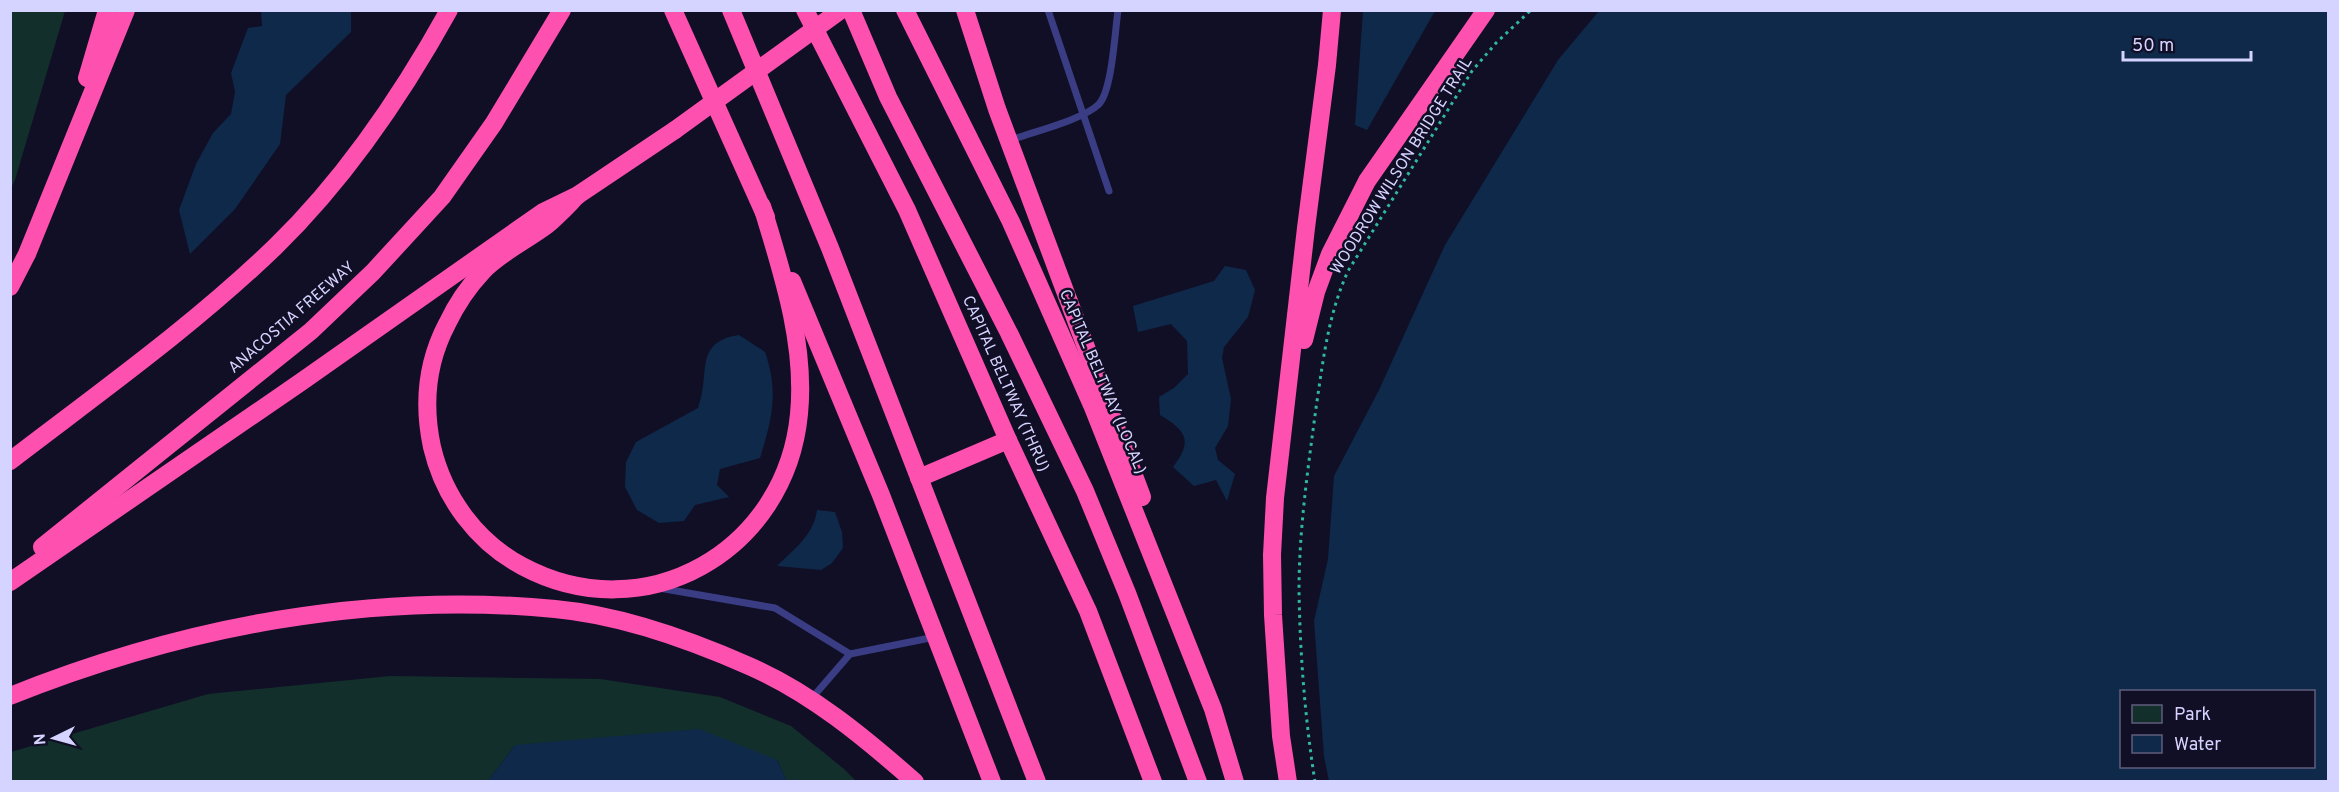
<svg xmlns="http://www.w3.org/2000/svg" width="2339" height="792" font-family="Overpass,sans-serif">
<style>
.green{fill:#122f2c}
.water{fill:#0e294a;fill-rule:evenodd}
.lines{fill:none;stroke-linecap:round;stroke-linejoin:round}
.path{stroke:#30b6a5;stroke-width:3;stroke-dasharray:3 4.5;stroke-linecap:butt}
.lane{stroke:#3a3d84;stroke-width:7}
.highway{stroke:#fe50af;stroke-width:18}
.highway-bridge{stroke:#fe50af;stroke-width:18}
.labels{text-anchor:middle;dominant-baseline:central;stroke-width:5;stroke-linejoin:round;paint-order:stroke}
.street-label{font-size:16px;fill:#d5d3ff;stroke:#110f25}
</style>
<rect width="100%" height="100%" fill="#110f25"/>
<!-- green -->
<g class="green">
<polygon points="11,10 65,11 15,180 11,188"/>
<polygon points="390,676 600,679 720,697 791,726 844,769 856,781 787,781 777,760 515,745 488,781 11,782 11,752 208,694"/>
</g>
<!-- water -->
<g class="water">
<polygon points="261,11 351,11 351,32 286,95 280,144 235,209 190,254 179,210 196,164 213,133 231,114 235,92 231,73 248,28 262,26"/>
<polygon points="1363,11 1435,11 1367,130 1355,125"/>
<path d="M1599,11h729v770h-999l-5,-25 -10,-135 14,-62 6,-83 45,-86 66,-145 113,-185zM2122,692h192v74h-192z"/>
<path d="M1225,266l21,4 9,20 -7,27 -24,30 -2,11 9,41 -3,27 -13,22 3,12 17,14 -8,27 -11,-21 -22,6 -21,-19c20,-26 14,-36 -13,-52l-1,-18 15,-9 14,-14 -1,-33 -16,-17 -33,8 -5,-26 81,-25z"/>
<path d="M739,335l26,17c14,40 7,67 -5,106l-40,11 -3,16 12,12 -34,8 -11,16 -25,2 -22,-13 -12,-23 1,-25 10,-20 62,-34c13,-34 -5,-66 41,-73z"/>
<path d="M817,510l18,2 7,20 1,16 -11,15 -11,7 -44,-4c16,-16 37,-31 40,-56z"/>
<polygon points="699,729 777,760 787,781 488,781 515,745"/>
</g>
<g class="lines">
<!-- path -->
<path class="path" d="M1315,782c-10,-64 -15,-127 -16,-192 0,-60 9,-122 17,-182 7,-47 12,-93 32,-137l124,-200 24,-28 35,-33"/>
<!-- lane -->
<g class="lane">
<polyline points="1048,10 1109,191"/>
<path d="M1011,140c21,-8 71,-20 87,-35 14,-12 17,-74 20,-95"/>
<polyline points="659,588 775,608 850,654 935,637"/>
<polyline points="812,698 850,654"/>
</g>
<!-- highway -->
<g class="highway">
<polyline points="673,10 766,217"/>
<polyline points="731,10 830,248 1037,782"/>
<polyline points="805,10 907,210 1008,440 1088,611 1153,782"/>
<polyline points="851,10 888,97 1009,333 1085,491 1127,593 1198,782"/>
<polyline points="905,10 1011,222 1092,405 1213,709 1235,782"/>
<polyline points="965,10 997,109 1142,497"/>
<polyline points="87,78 107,10"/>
<path d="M578,195c-10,10 -20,21 -31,30 -20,15 -47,28 -64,46 -15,16 -27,34 -36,53 -20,38 -24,81 -15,123 12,51 45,95 90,119 123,66 264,-15 277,-152 7,-70 -17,-142 -37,-208"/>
<polyline points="792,281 881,495 992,782"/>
<polyline points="10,287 27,254 126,10"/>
<polyline points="1304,340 1316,292 1330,254 1367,181 1486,10"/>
<path d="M10,461c90,-69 183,-135 265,-214 70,-68 127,-152 174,-237"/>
<polyline points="919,478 1008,440"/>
<polyline points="42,547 311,331 373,272 442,197 494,123 562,10"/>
<polyline points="10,582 301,382 543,212 578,195 675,130"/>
<path d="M10,696c172,-69 359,-105 545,-87 66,6 133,30 194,57 62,27 115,71 166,116"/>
<polyline points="1288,782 1281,736 1273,615 1272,555 1275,498 1306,228 1327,65 1332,10"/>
</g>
<!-- highway-bridge -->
<polyline class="highway-bridge" points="675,130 841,10"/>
</g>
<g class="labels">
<!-- street labels -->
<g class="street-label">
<text transform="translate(1402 166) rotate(-58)">WOODROW WILSON BRIDGE TRAIL</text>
<text transform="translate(292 318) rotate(-41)">ANACOSTIA FREEWAY</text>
<text transform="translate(1102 382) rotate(67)">CAPITAL BELTWAY (LOCAL)</text>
<text transform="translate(1005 384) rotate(66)">CAPITAL BELTWAY (THRU)</text>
</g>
</g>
<!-- border -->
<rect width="2339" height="792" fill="none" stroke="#d5d3ff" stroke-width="24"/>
<!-- legend -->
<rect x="2120" y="690" width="195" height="78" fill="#110f25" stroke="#5f5d7c" stroke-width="1.5"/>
<rect x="2132" y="705" width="30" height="18" fill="#122f2c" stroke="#5f5d7c" stroke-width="1.5"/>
<text x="2174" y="720" font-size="18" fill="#d5d3ff">Park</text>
<rect x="2132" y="735" width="30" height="18" fill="#0e294a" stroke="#5f5d7c" stroke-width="1.5"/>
<text x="2174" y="750" font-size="18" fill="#d5d3ff">Water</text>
<!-- north arrow -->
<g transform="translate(54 738) rotate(265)" stroke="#110f25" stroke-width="4.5" paint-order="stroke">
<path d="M0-4.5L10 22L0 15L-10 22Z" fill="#d5d3ff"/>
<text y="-9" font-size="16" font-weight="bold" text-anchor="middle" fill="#d5d3ff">N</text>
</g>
<!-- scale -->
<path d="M2123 51v9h128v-9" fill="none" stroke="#d5d3ff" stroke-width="3"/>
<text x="2132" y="51" font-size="18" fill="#d5d3ff" stroke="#110f25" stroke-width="4.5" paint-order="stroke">50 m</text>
</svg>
